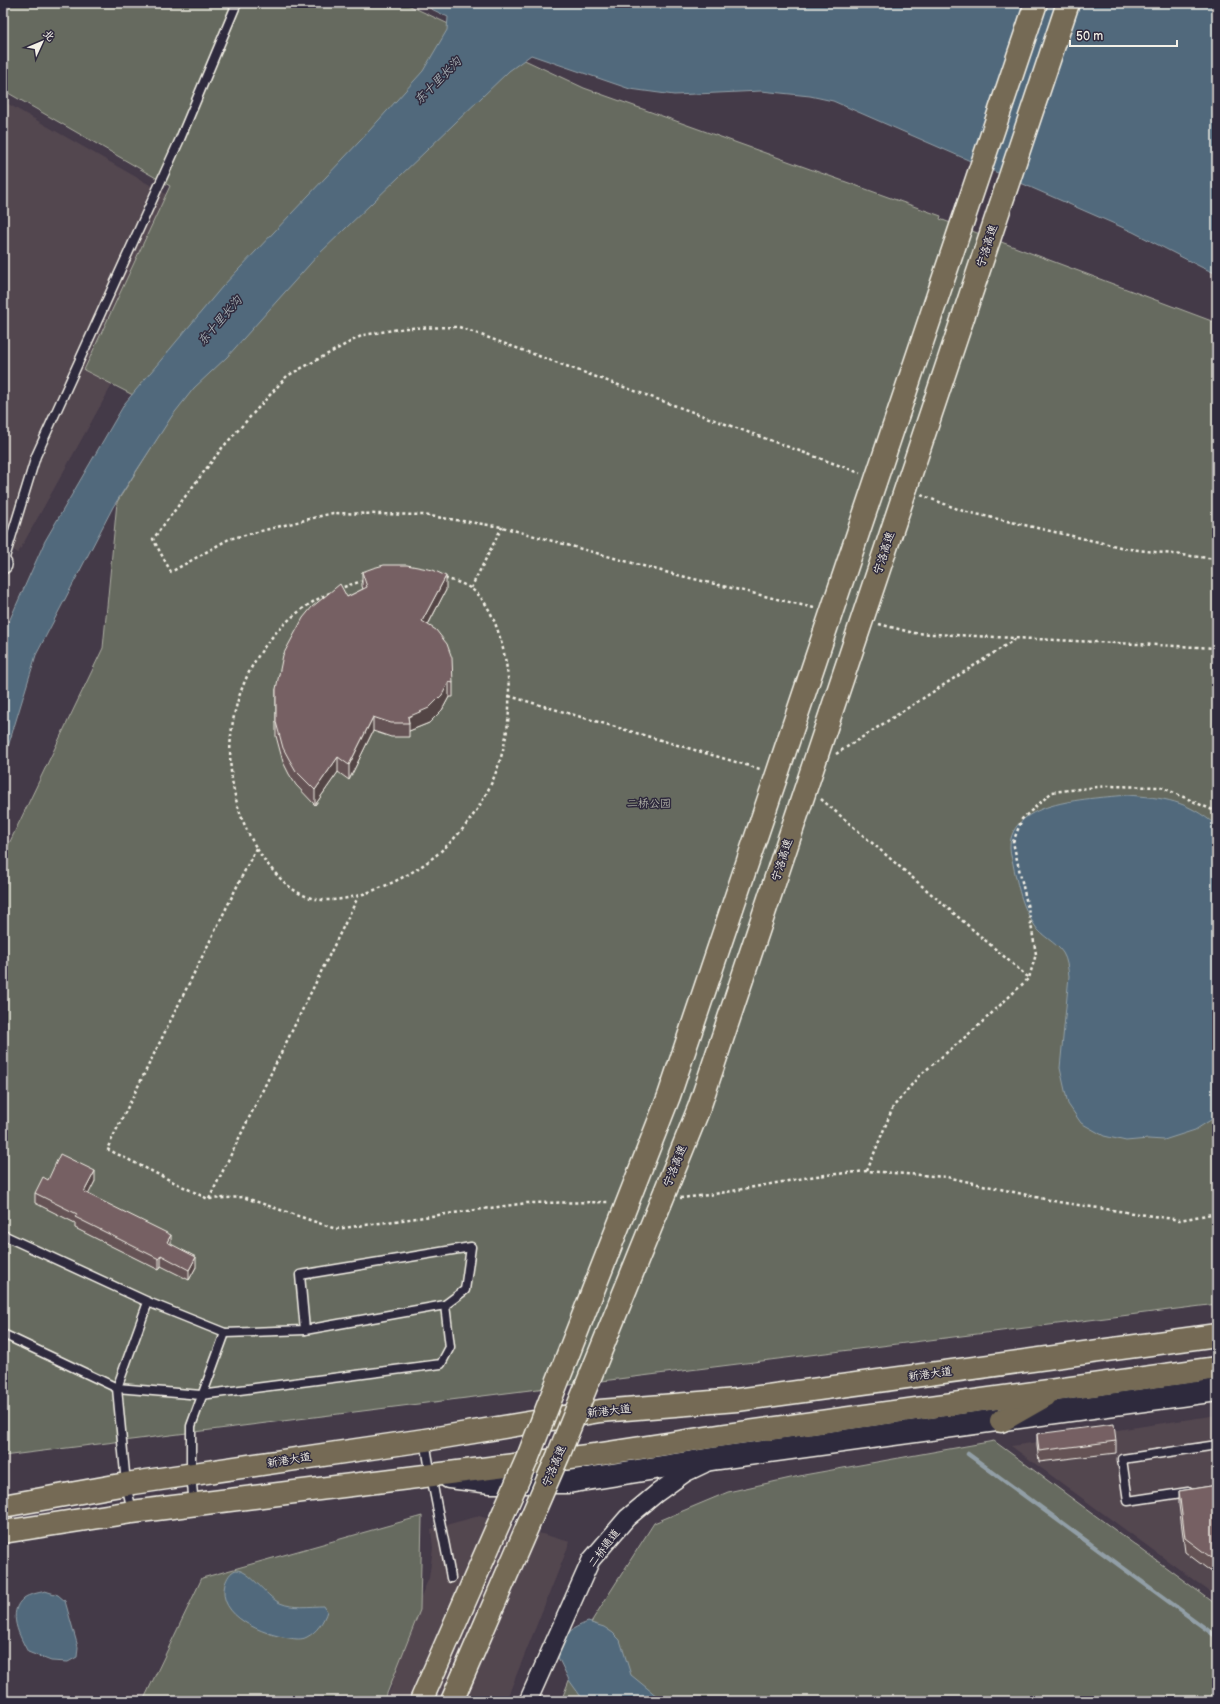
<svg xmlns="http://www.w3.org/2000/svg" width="1220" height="1704" font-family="'Balsamiq Sans','LXGW WenKai TC',sans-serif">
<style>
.built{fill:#534650}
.green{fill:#666b5e;stroke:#adaea3}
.water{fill:#51697b;stroke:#929fa7}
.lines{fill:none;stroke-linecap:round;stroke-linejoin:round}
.stream{stroke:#929fa7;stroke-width:4.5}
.lane-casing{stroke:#f4f1e8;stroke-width:11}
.street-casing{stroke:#f4f1e8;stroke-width:20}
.secondary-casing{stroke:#f4f1e8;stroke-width:25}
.primary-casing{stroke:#f4f1e8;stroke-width:25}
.path{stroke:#f4f1e8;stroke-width:2.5;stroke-dasharray:3 3;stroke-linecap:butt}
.lane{stroke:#2f2a3d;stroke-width:8}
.street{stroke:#2f2a3d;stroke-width:17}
.secondary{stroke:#2f2a3d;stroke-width:22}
.primary{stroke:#746b55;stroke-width:22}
.highway-bridge-casing{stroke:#f4f1e8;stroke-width:25;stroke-linecap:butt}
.highway-bridge{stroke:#746b55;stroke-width:22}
.wall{fill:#655355;stroke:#f4f1e8}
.shaded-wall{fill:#534445;stroke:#f4f1e8}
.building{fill:#766163;stroke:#f4f1e8}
.labels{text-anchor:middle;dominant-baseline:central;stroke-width:3;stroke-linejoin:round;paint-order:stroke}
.street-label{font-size:11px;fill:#f4f1e8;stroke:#2f2a3d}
.park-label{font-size:11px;fill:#b4b5aa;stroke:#2f2a3d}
.water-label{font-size:12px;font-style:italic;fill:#abb4b7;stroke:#2f2a3d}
</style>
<rect width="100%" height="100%" fill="#443a48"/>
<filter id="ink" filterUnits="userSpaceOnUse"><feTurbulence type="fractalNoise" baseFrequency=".025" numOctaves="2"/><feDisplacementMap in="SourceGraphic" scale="8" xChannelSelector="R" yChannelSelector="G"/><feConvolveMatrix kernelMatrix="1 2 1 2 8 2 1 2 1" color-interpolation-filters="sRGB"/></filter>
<g filter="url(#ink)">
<!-- built -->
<g class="built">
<polygon points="3,101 206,217 18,553 3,544"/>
<polygon points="1217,1415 1217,1597 1011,1446"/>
<polygon points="479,1516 570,1542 506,1701 385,1701 392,1686 384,1681 429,1578 433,1548 431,1529"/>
</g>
<!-- green -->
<g class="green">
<polygon points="3,3 404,3 584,88 941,216 940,219 1217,323 1217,1304 3,1456 3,856 103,648 117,502 172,415 84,370 170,186 3,90"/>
<polygon points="994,1441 1217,1605 1217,1701 561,1701 593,1619 654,1523 728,1492 804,1475"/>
<polygon points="422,1516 420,1610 384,1701 143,1701 202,1578"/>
</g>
<!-- water -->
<g class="water">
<polygon points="419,3 1217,3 1217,274 1201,267 1133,232 833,101 810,96 761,91 674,95 630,89 531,55 509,71 318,255 227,357 194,388 172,416 113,507 36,655 3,763 3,639 6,628 45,541 125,403 222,287 360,141 423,71 447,30 448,17"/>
<path d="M1127,795c38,3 59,5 90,31v290l-22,14 -31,10 -16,-1 -22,2 -22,-5 -23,-13 -13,-19 -8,-36 9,-92c-1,-7 -2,-17 -6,-23 -7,-11 -21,-16 -28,-27 -13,-20 -16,-35 -21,-57 -1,-7 -4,-14 -4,-21 -1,-49 83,-49 117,-53z"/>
<path d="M236,1570c14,0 29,26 44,33 14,6 29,3 44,3l3,5c-3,10 -10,21 -20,26 -5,3 -12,2 -18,1 -25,-3 -73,-22 -64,-54 2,-6 5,-12 11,-14z"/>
<path d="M45,1591l13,4 7,6 13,46 -1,10 -9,5 -17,-1 -23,-9c-8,-15 -22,-40 -4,-54 5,-4 15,-5 21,-7z"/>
<path d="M588,1622l16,5 9,6 7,7 11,35 32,26h-79l-15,-21 -13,-27c7,-19 14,-24 32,-31z"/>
</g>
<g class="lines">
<!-- stream -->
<polyline class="stream" points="968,1454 1217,1637"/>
<defs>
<g id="lane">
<polyline points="3,564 36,456 180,139 237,3"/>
<polyline points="3,1235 148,1302 225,1333 305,1330 445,1305"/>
<polyline points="3,1334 117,1388 201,1395 441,1364 450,1347 445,1305 465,1290 471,1247 300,1275 305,1330"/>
<path d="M425,1440c7,47 18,92 26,138"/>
<polyline points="1188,1492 1128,1501 1122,1459 1217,1445"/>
<polyline points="194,1504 191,1475 191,1426 225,1333"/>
<polyline points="132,1511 126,1484 117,1388 148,1302"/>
</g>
<g id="street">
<polyline points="3,564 3,565"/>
<polyline points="528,1701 591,1560 627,1518 657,1493 685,1473 704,1464"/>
</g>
<polyline id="secondary" points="449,1477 491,1482 568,1482 718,1458 1217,1390"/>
<g id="primary">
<polyline points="1001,1421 1045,1396"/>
<polyline points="3,1506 126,1484 425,1440 600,1411 737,1400 1217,1335"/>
<polyline points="3,1532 132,1512 595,1455 725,1435 1217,1368"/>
</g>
</defs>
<!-- lane casing -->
<use href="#lane" class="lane-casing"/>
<!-- street casing -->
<use href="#street" class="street-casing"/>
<!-- secondary casing -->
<use href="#secondary" class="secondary-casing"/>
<!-- primary casing -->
<use href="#primary" class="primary-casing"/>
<!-- path -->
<g class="path">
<polyline points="921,495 963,511 1129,549 1217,559"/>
<path d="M409,575c20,1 43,2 61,13 18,11 27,38 32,57 26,98 -20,198 -113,239 -20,9 -43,17 -65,16 -24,-1 -40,-16 -55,-34 -71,-90 -42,-228 65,-275 25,-11 49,-15 75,-16z"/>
<polyline points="471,588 502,527"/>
<polyline points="814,608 665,572 502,527 423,515 333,513 229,539 171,572 153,539 222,448 287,376 363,335 406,328 459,327 860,473"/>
<polyline points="879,624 914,633 1217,648"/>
<polyline points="509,696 760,769"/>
<polyline points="836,754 1017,638"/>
<polyline points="821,799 1029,978"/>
<polyline points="256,848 107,1149 208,1199 243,1197 336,1229 527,1203 610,1202"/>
<polyline points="867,1171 893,1107 919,1076 977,1027 1029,978 1036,954 1029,913 1013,842 1022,819 1052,792 1107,786 1161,787 1217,812"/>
<polyline points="680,1198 709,1195 816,1176 867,1171 947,1177 1058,1202 1180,1220 1217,1213"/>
<polyline points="209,1199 358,897"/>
</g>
<!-- lane -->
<use href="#lane" class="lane"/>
<!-- street -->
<use href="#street" class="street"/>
<!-- secondary -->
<use href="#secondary" class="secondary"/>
<!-- primary -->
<use href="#primary" class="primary"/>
<defs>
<g id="highway-bridge">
<polyline points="421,1701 528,1457 669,1096 1036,3"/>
<polyline points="452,1701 558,1456 699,1108 1068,3"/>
</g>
</defs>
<!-- highway-bridge casing -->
<use href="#highway-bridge" class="highway-bridge-casing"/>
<!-- highway-bridge -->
<use href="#highway-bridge" class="highway-bridge"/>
</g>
<!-- wall -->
<g class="wall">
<polygon points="362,572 446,590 428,625 453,683 453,697 449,697 442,710 429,723 409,731 409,737 391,737 373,731 349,780 338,772 315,805 296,785 289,774 283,762 276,736 276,689 347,597 363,589 362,586"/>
<polygon points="95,1181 88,1194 171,1244 196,1267 189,1280 161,1266 159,1270 75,1228 75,1223 35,1203 35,1193"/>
<polygon points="1037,1434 1116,1441 1116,1453 1039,1462 1037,1446"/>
<polygon points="1217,1485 1217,1576 1185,1552 1179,1505 1179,1491"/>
</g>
<!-- shaded-wall -->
<g class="shaded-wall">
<polygon points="446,576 446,590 422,636 422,621"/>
<polygon points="449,682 449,697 442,710 429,723 409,731 409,723 408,717"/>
<polygon points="373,717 373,731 349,780 349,765"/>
<polygon points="338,757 338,772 315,805 315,790"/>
<polygon points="95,1171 95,1181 84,1203 84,1192"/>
<polygon points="171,1235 171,1246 167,1242"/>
<polygon points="161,1255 161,1266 159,1270 159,1259"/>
<polygon points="196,1257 196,1267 189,1280 189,1270"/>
</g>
<!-- building -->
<g class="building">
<polygon points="384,565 407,565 433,570 446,576 422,621 436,630 447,644 452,658 453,683 449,682 442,695 429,708 408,717 409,723 391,723 373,717 349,765 338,757 315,790 296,771 289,759 283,748 276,722 276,689 283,655 303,618 312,607 340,584 347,597 367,587 362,572 373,568"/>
<polygon points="60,1154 95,1171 84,1192 171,1235 167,1242 196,1257 189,1270 161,1255 159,1259 75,1217 77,1214 35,1193 43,1177 48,1180"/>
<polygon points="1114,1424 1116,1441 1039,1451 1037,1434"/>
<polygon points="1217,1485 1217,1562 1185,1538 1179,1491"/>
</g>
</g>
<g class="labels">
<!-- street labels -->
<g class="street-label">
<text transform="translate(987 246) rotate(-72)">宁洛高速</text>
<text transform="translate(884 553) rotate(-72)">宁洛高速</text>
<text transform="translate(782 860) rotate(-72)">宁洛高速</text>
<text transform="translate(675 1166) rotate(-68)">宁洛高速</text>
<text transform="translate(930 1374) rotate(-8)">新港大道</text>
<text transform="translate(609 1411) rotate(-6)">新港大道</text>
<text transform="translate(289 1460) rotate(-9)">新港大道</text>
<text transform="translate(554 1466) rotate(-67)">宁洛高速</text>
<text transform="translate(604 1548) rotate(-53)">二桥通道</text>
</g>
<!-- park labels -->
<g class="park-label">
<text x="649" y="803">二桥公园</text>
</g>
<!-- water labels -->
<g class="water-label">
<text transform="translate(438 81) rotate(-45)">东十里长沟</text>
<text transform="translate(220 321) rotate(-49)">东十里长沟</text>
</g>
</g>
<!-- margin -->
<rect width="1220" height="1704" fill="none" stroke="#2f2a3d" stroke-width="16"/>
<rect x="8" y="8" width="1204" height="1688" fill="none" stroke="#f4f1e8" stroke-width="1.5" filter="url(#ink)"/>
<!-- north arrow -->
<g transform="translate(42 42) rotate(46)" stroke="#2f2a3d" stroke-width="3" paint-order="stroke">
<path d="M0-3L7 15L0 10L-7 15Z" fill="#f4f1e8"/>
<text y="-6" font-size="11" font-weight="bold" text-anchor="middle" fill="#f4f1e8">北</text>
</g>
<!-- scale -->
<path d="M1070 40v6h107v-6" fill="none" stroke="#f4f1e8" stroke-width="2"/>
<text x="1076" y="40" font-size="12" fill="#f4f1e8" stroke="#2f2a3d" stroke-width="3" paint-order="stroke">50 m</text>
</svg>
